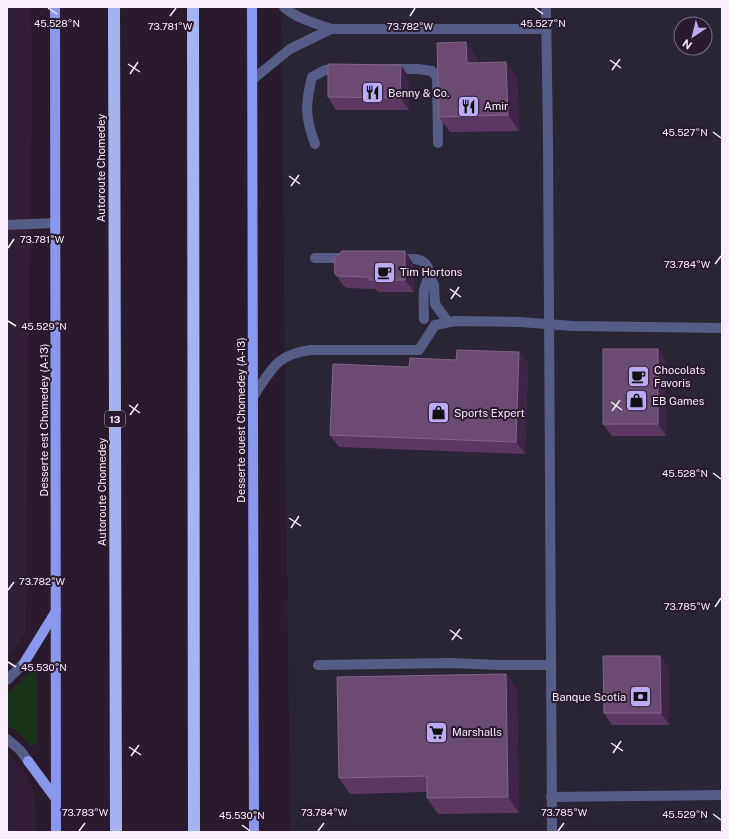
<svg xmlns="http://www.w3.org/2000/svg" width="729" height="839" font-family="'Public Sans',sans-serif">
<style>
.commercial{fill:#2a2535;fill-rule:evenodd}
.built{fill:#331e38}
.green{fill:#193418}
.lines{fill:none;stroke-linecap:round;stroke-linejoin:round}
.minor{stroke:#555c85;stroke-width:10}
.major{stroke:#8997ec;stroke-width:10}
.highway{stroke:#a7b3f0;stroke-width:12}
.wall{fill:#5b3862}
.shaded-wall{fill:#402447}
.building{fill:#6c4b73;stroke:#826488}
.ticks{fill:none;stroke:#f9edfb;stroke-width:1.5}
.labels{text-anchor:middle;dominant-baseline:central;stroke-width:4;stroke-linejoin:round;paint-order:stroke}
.shield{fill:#2a1a2e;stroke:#bbaebe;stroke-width:1}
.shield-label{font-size:10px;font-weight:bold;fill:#f9edfb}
.poi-label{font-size:11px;fill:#f9edfb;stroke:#2a1a2e;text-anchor:start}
.street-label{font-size:11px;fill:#f9edfb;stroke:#2a1a2e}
.ticks-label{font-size:10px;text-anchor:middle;fill:#f9edfb;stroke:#2a1a2e;stroke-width:4;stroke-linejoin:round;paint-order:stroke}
</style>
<rect width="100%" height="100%" fill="#2a1a2e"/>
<!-- commercial -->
<path class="commercial" d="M281,7h441v825h-432zM681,24h24v24h-24z"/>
<!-- built -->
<g class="built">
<polygon points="7,7 31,7 32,81 25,633 7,659"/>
<polygon points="7,751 23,770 33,790 36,811 36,832 7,832"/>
</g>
<!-- green -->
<polygon class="green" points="32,669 37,670 37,744 31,745 15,730 7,725 7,693 22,681"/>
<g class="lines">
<!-- minor -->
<g class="minor">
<path d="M284,7c13,12 31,16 47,22h215"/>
<polyline points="546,7 548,140 552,832"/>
<polyline points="390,69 418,69 432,71 437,77 438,143"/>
<polyline points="252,80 290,49 331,29"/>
<path d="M315,144c-10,-27 -10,-39 -3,-67l13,-7h15"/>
<polyline points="7,225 55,223"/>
<polyline points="315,258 348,258"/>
<path d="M398,259c14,0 31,-3 31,16 -1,5 -4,10 -5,15 -1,9 0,19 0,29"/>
<polyline points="429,276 434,285 435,304 448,322"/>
<path d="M253,397c18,-27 23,-43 58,-47h108l16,-25 20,-4 65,1 53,4 149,2"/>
<polyline points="318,665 451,663 499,665 550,665"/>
<polyline points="7,680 24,663"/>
<polyline points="7,739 20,750 28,761"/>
<polyline points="551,797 722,795"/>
</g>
<!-- major -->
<g class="major">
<polyline points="55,7 56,832"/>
<polyline points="252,7 254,832"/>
<polyline points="24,663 56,611"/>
<polyline points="28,761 56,799"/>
</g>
<!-- highway -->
<g class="highway">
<polyline points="114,7 116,832"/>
<polyline points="193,7 194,832"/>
</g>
</g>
<!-- wall -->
<g class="wall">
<polygon points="477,58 477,63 506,62 517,78 519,131 450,132 439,117"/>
<polygon points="409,77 409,110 336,110 328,97"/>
<polygon points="405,251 413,263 414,292 379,292 375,289 347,288 344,286 335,274"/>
<polygon points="658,349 666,361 666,436 612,436 603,424"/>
<polygon points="519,352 528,364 525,454 339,447 330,435 409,367 456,360"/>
<polygon points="660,656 669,668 669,725 612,725 604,713"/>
<polygon points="506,674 517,690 519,813 438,814 427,798 427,792 350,794 339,778"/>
</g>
<!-- shaded-wall -->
<g class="shaded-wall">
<polygon points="466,42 477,58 478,79 467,63"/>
<polygon points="506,62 517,78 519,131 508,115"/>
<polygon points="401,65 409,77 409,110 400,98"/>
<polygon points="405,251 413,263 414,292 405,280"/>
<polygon points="658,349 666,361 666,436 658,424"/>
<polygon points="519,352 528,364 525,454 516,442"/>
<polygon points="660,656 669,668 669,725 661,713"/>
<polygon points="506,674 517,690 519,813 508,797"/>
</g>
<!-- building -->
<g class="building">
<polygon points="466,42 467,63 506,62 508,115 439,117 437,43"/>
<polygon points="328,64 401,65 400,98 328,97"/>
<polygon points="342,251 405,251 405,280 370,280 367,277 338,276 335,274 334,259"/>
<rect x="603" y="349" width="55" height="75"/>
<polygon points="457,350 519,352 516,442 330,435 333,364 409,367 410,358 456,360"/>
<polygon points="603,656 660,656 661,713 604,713"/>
<polygon points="506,674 508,797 427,798 427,776 339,778 337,677"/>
</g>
<!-- ticks -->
<path class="ticks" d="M48,8l9,6M535,8l8,6M170,16l6,-8M410,16l5,-8M610,60l11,8M128,64l12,8M612,70l8,-11M130,74l8,-12M713,132l8,6M289,176l11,8M291,186l8,-11M8,248l6,-9M715,264l6,-8M450,289l11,8M451,299l8,-12M8,321l8,5M611,402l11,8M129,405l11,8M612,411l8,-11M130,415l8,-11M713,473l8,6M289,518l12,8M291,528l8,-12M8,590l6,-8M715,607l6,-9M450,630l12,9M452,640l8,-11M8,662l8,5M611,743l12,8M129,747l12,8M613,753l8,-12M131,756l8,-11M713,814l8,6M242,825l8,6M79,831l6,-8M318,831l6,-8M558,831l6,-8"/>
<!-- icons -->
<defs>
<symbol id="restaurant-square" viewBox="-11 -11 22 22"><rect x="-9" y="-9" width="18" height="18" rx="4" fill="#bcaaf6" stroke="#2a1a2e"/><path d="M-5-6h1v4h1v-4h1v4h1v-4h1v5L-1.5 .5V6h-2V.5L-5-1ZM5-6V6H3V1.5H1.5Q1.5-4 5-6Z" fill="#111"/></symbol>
<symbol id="cafe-square" viewBox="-11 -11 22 22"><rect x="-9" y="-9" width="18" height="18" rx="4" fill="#bcaaf6" stroke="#2a1a2e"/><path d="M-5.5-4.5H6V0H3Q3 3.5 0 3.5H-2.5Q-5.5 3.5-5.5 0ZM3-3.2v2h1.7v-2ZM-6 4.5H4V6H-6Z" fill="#111"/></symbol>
<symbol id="shop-square" viewBox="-11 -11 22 22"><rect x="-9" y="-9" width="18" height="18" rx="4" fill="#bcaaf6" stroke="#2a1a2e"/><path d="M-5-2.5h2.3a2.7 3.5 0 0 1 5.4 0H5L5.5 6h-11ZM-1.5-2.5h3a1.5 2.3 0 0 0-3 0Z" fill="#111"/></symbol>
<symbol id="bank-square" viewBox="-11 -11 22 22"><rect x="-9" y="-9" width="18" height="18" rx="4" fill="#bcaaf6" stroke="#2a1a2e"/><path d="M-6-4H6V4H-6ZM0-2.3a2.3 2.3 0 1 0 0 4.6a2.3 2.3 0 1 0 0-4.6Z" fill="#111"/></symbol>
<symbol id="supermarket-square" viewBox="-11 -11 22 22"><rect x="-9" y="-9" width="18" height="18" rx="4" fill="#bcaaf6" stroke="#2a1a2e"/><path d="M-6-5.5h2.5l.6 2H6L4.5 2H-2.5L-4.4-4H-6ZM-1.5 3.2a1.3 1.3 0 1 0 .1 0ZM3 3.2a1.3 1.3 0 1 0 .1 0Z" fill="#111"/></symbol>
</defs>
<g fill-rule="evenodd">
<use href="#restaurant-square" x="360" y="80" width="25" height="25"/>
<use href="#restaurant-square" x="456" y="94" width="25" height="25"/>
<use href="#cafe-square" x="372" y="260" width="25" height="25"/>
<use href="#cafe-square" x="626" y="364" width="25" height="25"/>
<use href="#shop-square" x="624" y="388" width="25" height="25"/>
<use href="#shop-square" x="426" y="400" width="25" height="25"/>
<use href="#bank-square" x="628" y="684" width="25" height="25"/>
<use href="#supermarket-square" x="424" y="720" width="25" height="25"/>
</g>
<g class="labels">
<!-- shield labels -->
<rect class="shield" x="105" y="411" width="20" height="16" rx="3"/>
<g class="shield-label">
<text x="115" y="419">13</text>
</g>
<!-- poi labels -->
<g class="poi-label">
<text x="388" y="93">Benny &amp; Co.</text>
<text x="484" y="106">Amir</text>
<text x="400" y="272">Tim Hortons</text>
<text x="654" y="370">Chocolats<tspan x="654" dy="13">Favoris</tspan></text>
<text x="652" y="401">EB Games</text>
<text x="454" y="413">Sports Expert</text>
<text x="626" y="697" text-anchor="end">Banque Scotia</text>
<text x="452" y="732">Marshalls</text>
</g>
<!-- street labels -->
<g class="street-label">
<text transform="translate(101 168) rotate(-90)">Autoroute Chomedey</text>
<text transform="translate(44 420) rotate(-90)">Desserte est Chomedey (A-13)</text>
<text transform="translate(241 420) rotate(-90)">Desserte ouest Chomedey (A-13)</text>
<text transform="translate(102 492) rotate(-90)">Autoroute Chomedey</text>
</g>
</g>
<g class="ticks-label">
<text x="57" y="27">45.528°N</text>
<text x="543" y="27">45.527°N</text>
<text x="170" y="30">73.781°W</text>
<text x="410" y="30">73.782°W</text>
<text x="685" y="136">45.527°N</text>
<text x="42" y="243">73.781°W</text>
<text x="687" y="268">73.784°W</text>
<text x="44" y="330">45.529°N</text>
<text x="685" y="477">45.528°N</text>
<text x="42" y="585">73.782°W</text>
<text x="687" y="610">73.785°W</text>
<text x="44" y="671">45.530°N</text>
<text x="85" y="816">73.783°W</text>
<text x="324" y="816">73.784°W</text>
<text x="564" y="816">73.785°W</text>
<text x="685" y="818">45.529°N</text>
<text x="242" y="819">45.530°N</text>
</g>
<!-- border -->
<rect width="729" height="839" fill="none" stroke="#f9edfb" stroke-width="16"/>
<!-- north arrow -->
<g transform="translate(693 36) rotate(215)"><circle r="19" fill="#2a1a2e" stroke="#7d6e80"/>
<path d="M0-3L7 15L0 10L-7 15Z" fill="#bcaaf6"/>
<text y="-6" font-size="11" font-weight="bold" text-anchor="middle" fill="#f9edfb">N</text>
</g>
</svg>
